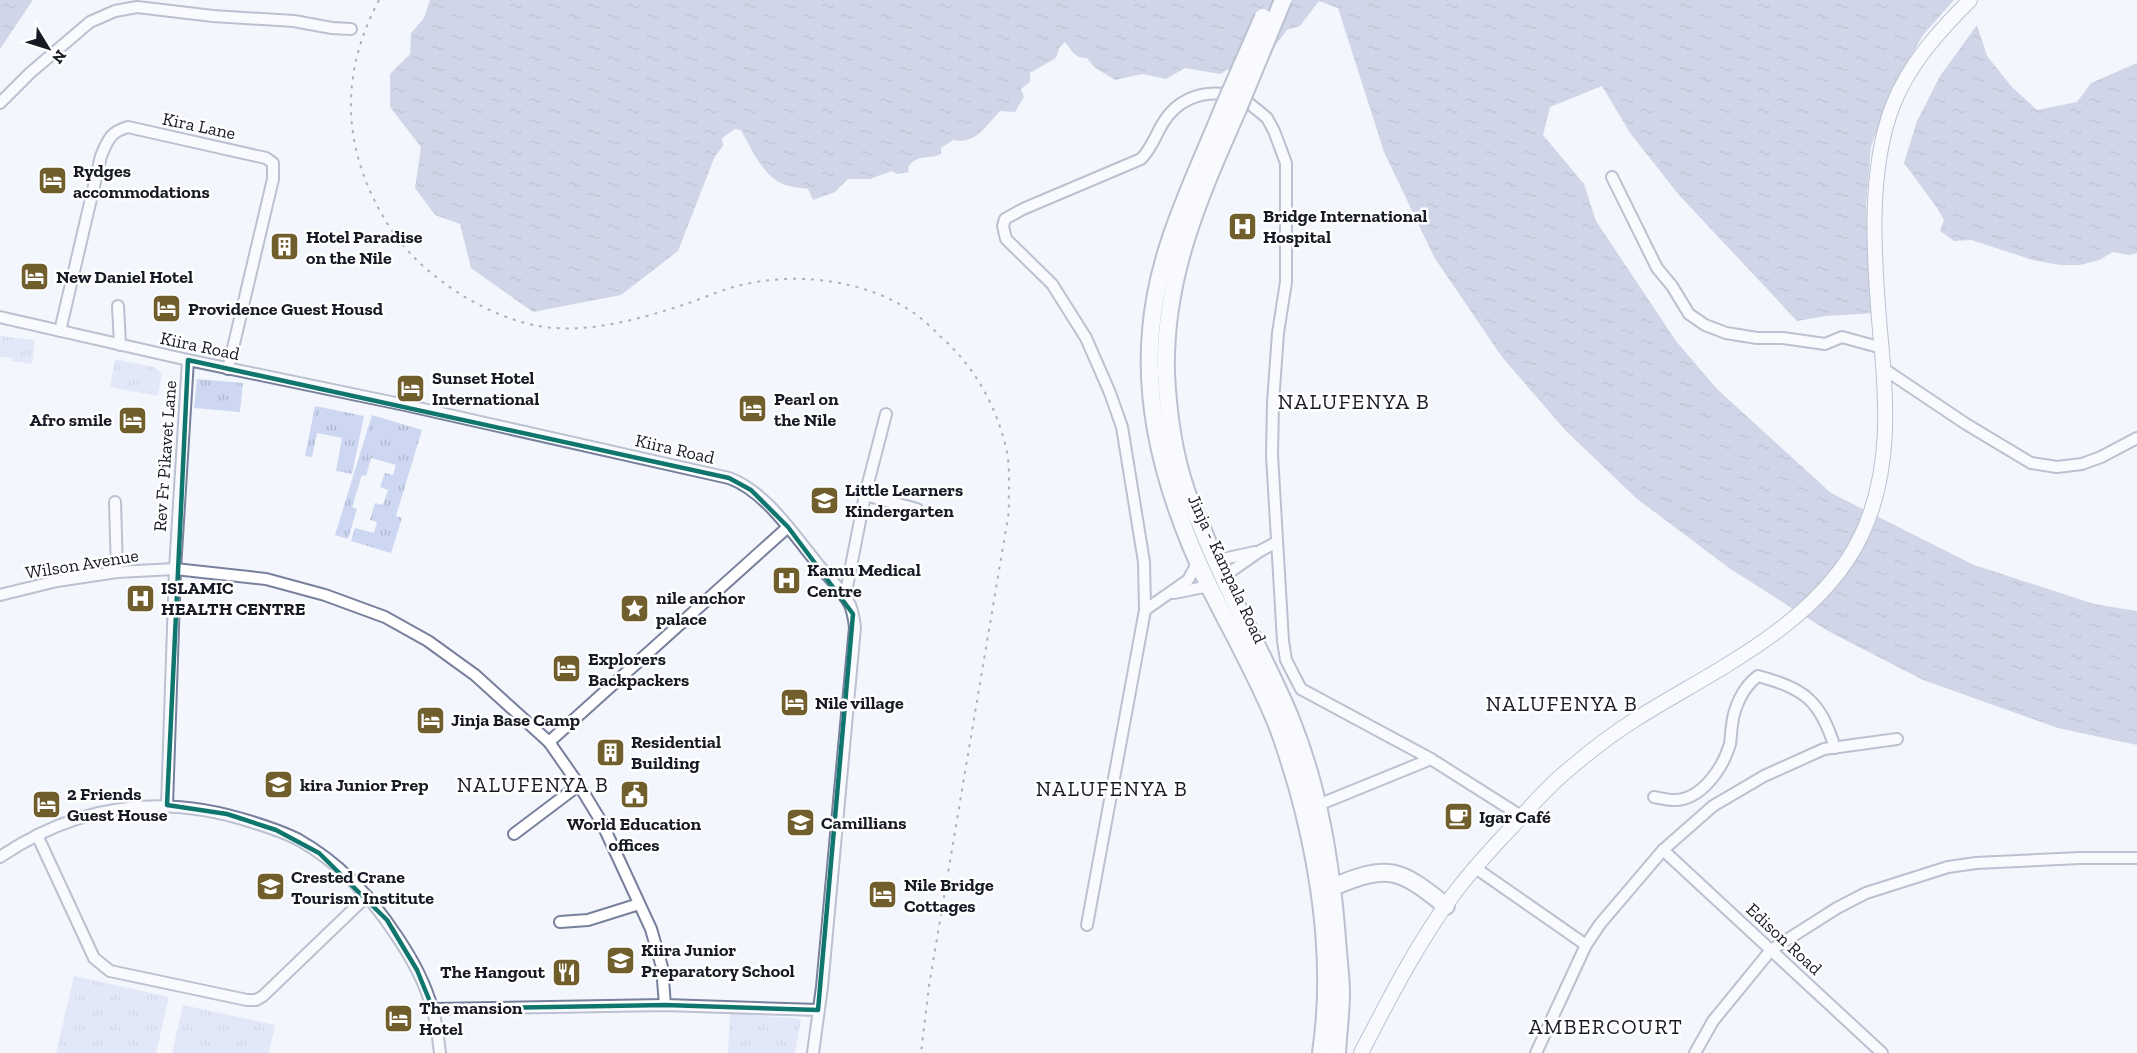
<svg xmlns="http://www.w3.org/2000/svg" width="2137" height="1053" font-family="'Zilla Slab',serif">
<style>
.grass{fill:url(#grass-tufts)}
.water{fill:url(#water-ripples)}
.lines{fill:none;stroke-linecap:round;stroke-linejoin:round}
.minor-casing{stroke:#77809c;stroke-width:14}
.major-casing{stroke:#77809c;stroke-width:16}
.highway-casing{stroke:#77809c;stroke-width:20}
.minor{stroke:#fff;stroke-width:10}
.major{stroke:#fff;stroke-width:14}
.highway{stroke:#fff;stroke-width:16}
.rail{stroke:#595c66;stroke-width:2;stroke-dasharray:3 6;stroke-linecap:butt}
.highway-bridge-casing{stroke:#77809c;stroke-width:20;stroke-linecap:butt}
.highway-bridge{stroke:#fff;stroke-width:16}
.marked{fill:none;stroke:#0f766e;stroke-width:4.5;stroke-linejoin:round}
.labels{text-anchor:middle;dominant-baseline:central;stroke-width:5;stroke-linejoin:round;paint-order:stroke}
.street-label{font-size:18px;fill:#171a25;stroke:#fff}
.poi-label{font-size:18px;font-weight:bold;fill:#171a25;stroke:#fff;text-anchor:start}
.quarter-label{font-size:21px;letter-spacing:1.5px;fill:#171a25;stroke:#fff}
</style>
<defs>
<pattern id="grass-tufts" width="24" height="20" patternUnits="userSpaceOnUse" patternTransform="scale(1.5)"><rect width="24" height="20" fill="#ced7f1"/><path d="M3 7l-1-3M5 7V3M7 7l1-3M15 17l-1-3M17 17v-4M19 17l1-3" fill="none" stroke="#b0b8ce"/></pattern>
<pattern id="water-ripples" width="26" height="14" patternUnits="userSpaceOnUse" patternTransform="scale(1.5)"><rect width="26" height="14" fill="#a5afcc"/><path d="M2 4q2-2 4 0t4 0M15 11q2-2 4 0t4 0" fill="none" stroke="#858ea5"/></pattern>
</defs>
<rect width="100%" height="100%" fill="#f4f6fd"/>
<!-- grass -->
<g class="grass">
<polygon points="0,336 35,340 32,364 12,361 12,358 0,357"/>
<polygon points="115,359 153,367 162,373 158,396 110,387"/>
<polygon points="197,379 243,383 240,412 194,408"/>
<polygon points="315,406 364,416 352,474 336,471 342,438 317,433 312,457 305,456"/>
<polygon points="372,415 422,430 396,516 402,518 391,553 351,541 355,528 374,533 377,522 370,520 375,503 383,505 388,490 380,487 385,473 393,475 396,465 371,458 366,476 362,475 352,507 357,509 348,539 335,535"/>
<polygon points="74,976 169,997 156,1053 56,1053"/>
<polygon points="183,1005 275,1025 269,1053 172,1053"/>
<polygon points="730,1013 801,1019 795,1053 728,1053"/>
</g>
<!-- water -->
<g class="water">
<polygon points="0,0 33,0 0,49"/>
<path d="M430,0h1524l-31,35 -32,57 -20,55 -5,59 8,107 -48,3 -29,5 -118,-126 -49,-62 -28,-47 -52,21 -7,28 41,49 12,37 80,120 41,48 114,104 143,72 120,39 43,7v134l-79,-17 -135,-48 -95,-49 -99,-63 -93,-70 -71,-68 -63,-73 -68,-100 -50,-105 -46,-144 -19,-7 -19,25 -13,4 -27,35 -13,4 -16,-1 -11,6 -35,-6 -19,11 -24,-5 -27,6 -21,-13 -7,-9c-13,0 -15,-7 -22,-16l-6,6 -3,10 -26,15v9l-9,7 3,8 -9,15 -15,-1c-14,15 -25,34 -47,29l-12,8v6c-11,6 -23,-1 -33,13l1,5 -12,2 -5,-3 -22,8h-22l-13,13 -22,8 -5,-11c-7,-1 -16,-2 -23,-4 -22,-8 -34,-37 -44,-55l-6,-1 -13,9 1,8 -8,10 -37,95 -57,44 -88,17 -62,-44 -11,-44 -25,-9 -20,-27 6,-41 -31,-40v-33l20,-20 1,-21 13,-15z"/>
<polygon points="1977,25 1987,56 2012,87 2037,110 2077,102 2091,83 2137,63 2137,253 2129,255 2113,252 2099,260 2080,265 2060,265 2033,260 1971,240 1954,241 1940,231 1944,220 1937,208 1904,163 1917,121 1940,76"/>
</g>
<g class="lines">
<defs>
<g id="minor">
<polyline points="0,103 30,73 90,22 115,11 137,7 213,16 294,21 332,28 351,29"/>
<polyline points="1250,104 1267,118 1274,131 1286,163 1286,282 1278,333 1273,403 1272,455 1283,641 1286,660 1301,689 1431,759 1521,816"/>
<polyline points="1612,177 1657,268 1672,286 1689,314 1705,325 1726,333 1757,338 1783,338 1825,344 1842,337 1882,348"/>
<polyline points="118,306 120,345"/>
<path d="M0,317l188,43 217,45 324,73c37,13 67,60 92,90 9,11 22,23 29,37 3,7 4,14 5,22l-33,360 -9,66"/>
<path d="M60,331l41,-175c7,-16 9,-24 27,-29l138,31 7,5v16l-45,190"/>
<polyline points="1884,369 1966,424 2031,463 2057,467 2082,464 2101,457 2137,438"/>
<polyline points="865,495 917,509"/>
<polyline points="115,502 117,572"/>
<polyline points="1214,561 1255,552"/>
<polyline points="1223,577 1260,551 1277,542"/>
<polyline points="1174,593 1209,586"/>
<polyline points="0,595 57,581 117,572 175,569 266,579 325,595 385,617 428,641 475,675 549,742 579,785 602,823 651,929 662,967 665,1005"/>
<polyline points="845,597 865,495 886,414"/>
<polyline points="1145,610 1188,580 1198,562"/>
<polyline points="549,742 788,527"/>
<path d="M1654,797c6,1 13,3 19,3 28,1 50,-32 57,-56 1,-6 1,-13 2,-19 2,-18 11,-38 26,-49 47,13 62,24 77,72"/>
<polyline points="167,805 175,569 188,360"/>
<polyline points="1318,805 1431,759"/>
<polyline points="514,834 579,785"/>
<polyline points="37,835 94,958 110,971 247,1000 256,1000 263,996 367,896"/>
<polyline points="1663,850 1882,1053"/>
<path d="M0,857c78,-53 163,-64 252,-35 16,5 32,10 47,18 39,22 72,57 97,95 15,22 29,47 36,73 5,14 6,30 8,45"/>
<polyline points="1474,867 1586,945"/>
<polyline points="560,922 588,920 639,904"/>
<path d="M1087,925l58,-315 -1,-48 -22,-135 -12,-34 -24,-55 -34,-54 -46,-45 -3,-13 2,-7 18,-10 118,-50c11,-11 14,-23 22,-36 13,-22 36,-32 61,-29"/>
<polyline points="433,1009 665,1005 818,1010"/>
<polyline points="1536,1053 1586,945 1600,924 1663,850 1713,806 1764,776 1824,749 1897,739"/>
<polyline points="1695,1053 1713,1021 1771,950 1837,908 1866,893 1948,867 1976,863 2080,858 2137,858"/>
</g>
<path id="major" d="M1361,1053c28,-54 56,-109 92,-158 18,-24 39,-47 60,-69 17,-19 35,-40 55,-56 21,-18 44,-36 68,-51 78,-49 183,-95 225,-183 31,-64 26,-136 19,-205 -6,-71 -13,-159 13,-226 16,-41 47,-75 77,-105"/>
<g id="highway">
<path d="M1225,104c-30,74 -68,146 -74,227 -8,88 20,176 58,255 22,44 47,88 66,134 9,21 15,44 22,66 24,86 37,179 24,267"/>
<path d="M1238,109c-38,86 -75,168 -72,265 2,38 7,77 19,113 4,14 11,27 17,41 25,65 61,124 88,189 29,71 41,145 47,222 1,18 4,36 4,55 0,19 -3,39 -4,59"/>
<path d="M1333,887c56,-24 67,-18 113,19"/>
</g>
</defs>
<!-- minor casing -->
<use href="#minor" class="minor-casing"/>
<!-- major casing -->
<use href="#major" class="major-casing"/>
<!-- highway casing -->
<use href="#highway" class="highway-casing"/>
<!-- minor -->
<use href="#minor" class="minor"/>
<!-- major -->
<use href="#major" class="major"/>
<!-- highway -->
<use href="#highway" class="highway"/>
<!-- rail -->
<path class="rail" d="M379,0c-33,62 -38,126 -9,191 21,46 45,73 87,101 28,18 64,34 98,36 42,3 88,-10 128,-23 18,-6 36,-14 54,-19 59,-15 131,-7 181,30 8,6 16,14 23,21 33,29 55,68 65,111 5,19 2,43 3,63l-80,475 -8,67"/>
<defs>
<g id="highway-bridge">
<polyline points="1225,104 1263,17"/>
<polyline points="1238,109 1283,0"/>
</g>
</defs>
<!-- highway-bridge casing -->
<use href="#highway-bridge" class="highway-bridge-casing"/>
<!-- highway-bridge -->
<use href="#highway-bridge" class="highway-bridge"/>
</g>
<!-- marked area -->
<path d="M0 0H2137V1053H0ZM188,360l541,118 22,12 37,37 65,87 -35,396 -153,-5 -232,4 -16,-39 -30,-50 -68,-67 -43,-23 -49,-16 -60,-9z" fill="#f4f6fd" fill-opacity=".55" fill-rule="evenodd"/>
<path class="marked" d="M188,360l541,118 22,12 37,37 65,87 -35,396 -153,-5 -232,4 -16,-39 -30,-50 -68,-67 -43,-23 -49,-16 -60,-9z"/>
<!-- icons -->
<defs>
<symbol id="hotel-square" viewBox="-11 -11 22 22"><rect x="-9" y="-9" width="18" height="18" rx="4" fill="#705f2d" stroke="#fff"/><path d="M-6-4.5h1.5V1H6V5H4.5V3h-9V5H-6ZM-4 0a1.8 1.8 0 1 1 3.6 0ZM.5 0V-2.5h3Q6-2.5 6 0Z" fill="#fff"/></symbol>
<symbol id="hospital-square" viewBox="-11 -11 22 22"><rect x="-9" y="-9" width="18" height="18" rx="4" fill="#705f2d" stroke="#fff"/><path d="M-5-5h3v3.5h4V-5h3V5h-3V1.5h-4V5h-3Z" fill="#fff"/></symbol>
<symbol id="building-square" viewBox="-11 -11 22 22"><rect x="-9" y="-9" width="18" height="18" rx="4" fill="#705f2d" stroke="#fff"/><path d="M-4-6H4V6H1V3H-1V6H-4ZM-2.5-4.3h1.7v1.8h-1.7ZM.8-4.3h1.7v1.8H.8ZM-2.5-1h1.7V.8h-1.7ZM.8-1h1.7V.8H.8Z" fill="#fff"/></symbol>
<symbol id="school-square" viewBox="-11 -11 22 22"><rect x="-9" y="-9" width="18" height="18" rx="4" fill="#705f2d" stroke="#fff"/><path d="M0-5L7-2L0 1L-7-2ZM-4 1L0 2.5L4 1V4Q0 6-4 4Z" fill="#fff"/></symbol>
<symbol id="sight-square" viewBox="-11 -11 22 22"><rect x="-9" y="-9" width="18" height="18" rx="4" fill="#705f2d" stroke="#fff"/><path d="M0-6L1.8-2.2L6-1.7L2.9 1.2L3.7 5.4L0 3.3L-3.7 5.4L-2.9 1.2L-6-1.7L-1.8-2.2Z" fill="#fff"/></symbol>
<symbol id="civic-square" viewBox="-11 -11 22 22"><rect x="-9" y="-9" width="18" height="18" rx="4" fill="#705f2d" stroke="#fff"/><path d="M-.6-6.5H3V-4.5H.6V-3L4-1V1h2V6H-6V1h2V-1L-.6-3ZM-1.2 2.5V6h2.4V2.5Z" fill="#fff"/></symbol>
<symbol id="cafe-square" viewBox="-11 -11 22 22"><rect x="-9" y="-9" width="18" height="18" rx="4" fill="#705f2d" stroke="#fff"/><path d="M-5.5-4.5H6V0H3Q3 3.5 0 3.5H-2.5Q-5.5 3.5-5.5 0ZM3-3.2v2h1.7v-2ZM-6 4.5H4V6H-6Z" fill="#fff"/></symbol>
<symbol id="restaurant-square" viewBox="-11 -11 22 22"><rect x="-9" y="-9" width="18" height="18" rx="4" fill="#705f2d" stroke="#fff"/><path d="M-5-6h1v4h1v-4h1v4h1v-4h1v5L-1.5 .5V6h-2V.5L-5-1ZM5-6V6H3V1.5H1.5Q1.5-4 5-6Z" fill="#fff"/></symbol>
</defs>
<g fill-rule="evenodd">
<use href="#hotel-square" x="36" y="164" width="33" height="33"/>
<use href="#hospital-square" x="1226" y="210" width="33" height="33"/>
<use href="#building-square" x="268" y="230" width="33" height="33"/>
<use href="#hotel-square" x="18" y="260" width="33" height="33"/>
<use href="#hotel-square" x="150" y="292" width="33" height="33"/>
<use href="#hotel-square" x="394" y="372" width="33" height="33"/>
<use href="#hotel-square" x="736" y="392" width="33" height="33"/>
<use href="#hotel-square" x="116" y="404" width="33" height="33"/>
<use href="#school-square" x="808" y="484" width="33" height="33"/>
<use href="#hospital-square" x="770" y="564" width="33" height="33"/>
<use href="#hospital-square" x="124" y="582" width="33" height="33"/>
<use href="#sight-square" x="618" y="592" width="33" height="33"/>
<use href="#hotel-square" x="550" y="652" width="33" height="33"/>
<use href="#hotel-square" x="778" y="686" width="33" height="33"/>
<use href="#hotel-square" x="414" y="704" width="33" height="33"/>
<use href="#building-square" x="594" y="736" width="33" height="33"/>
<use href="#school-square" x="262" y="768" width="33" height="33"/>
<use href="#civic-square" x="618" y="778" width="33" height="33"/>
<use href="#hotel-square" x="30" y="788" width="33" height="33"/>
<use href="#cafe-square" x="1442" y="800" width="33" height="33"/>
<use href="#school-square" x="784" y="806" width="33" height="33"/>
<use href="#school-square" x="254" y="870" width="33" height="33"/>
<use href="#hotel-square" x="866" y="878" width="33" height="33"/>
<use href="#school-square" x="604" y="944" width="33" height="33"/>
<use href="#restaurant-square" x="550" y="956" width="33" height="33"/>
<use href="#hotel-square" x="382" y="1002" width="33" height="33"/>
</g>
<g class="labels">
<!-- street labels -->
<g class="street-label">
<text transform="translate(199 126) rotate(12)">Kira Lane</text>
<text transform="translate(200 346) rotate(12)">Kiira Road</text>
<text transform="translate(675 449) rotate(13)">Kiira Road</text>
<text transform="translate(165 456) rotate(-86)">Rev Fr Pikavet Lane</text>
<text transform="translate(82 564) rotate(-9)">Wilson Avenue</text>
<text transform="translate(1227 569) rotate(65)">Jinja - Kampala Road</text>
<text transform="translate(1784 939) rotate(43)">Edison Road</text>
</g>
<!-- poi labels -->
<g class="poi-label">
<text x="73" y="171">Rydges<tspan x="73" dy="21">accommodations</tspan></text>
<text x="1263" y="216">Bridge International<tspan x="1263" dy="21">Hospital</tspan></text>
<text x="306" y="237">Hotel Paradise<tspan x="306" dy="21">on the Nile</tspan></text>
<text x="56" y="277">New Daniel Hotel</text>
<text x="188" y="309">Providence Guest Housd</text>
<text x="432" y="378">Sunset Hotel<tspan x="432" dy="21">International</tspan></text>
<text x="774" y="399">Pearl on<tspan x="774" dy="21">the Nile</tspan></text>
<text x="112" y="420" text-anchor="end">Afro smile</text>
<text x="845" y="490">Little Learners<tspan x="845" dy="21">Kindergarten</tspan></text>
<text x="807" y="570">Kamu Medical<tspan x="807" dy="21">Centre</tspan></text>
<text x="161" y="588">ISLAMIC<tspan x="161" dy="21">HEALTH CENTRE</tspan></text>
<text x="656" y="598">nile anchor<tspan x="656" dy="21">palace</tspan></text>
<text x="588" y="659">Explorers<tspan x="588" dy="21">Backpackers</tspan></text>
<text x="815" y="703">Nile village</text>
<text x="451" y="720">Jinja Base Camp</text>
<text x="631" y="742">Residential<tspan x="631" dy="21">Building</tspan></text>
<text x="300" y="785">kira Junior Prep</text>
<text x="67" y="794">2 Friends<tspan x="67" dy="21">Guest House</tspan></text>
<text x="1479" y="817">Igar Café</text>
<text x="821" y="823">Camillians</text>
<text x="634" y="824" text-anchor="middle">World Education<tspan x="634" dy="21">offices</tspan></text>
<text x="291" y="877">Crested Crane<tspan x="291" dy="21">Tourism Institute</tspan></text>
<text x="904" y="885">Nile Bridge<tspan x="904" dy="21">Cottages</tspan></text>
<text x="641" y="950">Kiira Junior<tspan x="641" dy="21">Preparatory School</tspan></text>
<text x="545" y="972" text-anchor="end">The Hangout</text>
<text x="419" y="1008">The mansion<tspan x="419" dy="21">Hotel</tspan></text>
</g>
<!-- quarter labels -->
<g class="quarter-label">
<text x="1354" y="401">NALUFENYA B</text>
<text x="1562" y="703">NALUFENYA B</text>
<text x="533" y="784">NALUFENYA B</text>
<text x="1112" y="788">NALUFENYA B</text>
<text x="1606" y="1026">AMBERCOURT</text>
</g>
</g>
<!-- north arrow -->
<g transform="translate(48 48) rotate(128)" stroke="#ffffff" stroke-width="4.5" paint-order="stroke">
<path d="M0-4.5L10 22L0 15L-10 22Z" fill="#171a25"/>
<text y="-9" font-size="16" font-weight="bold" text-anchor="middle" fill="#171a25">N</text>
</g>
</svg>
